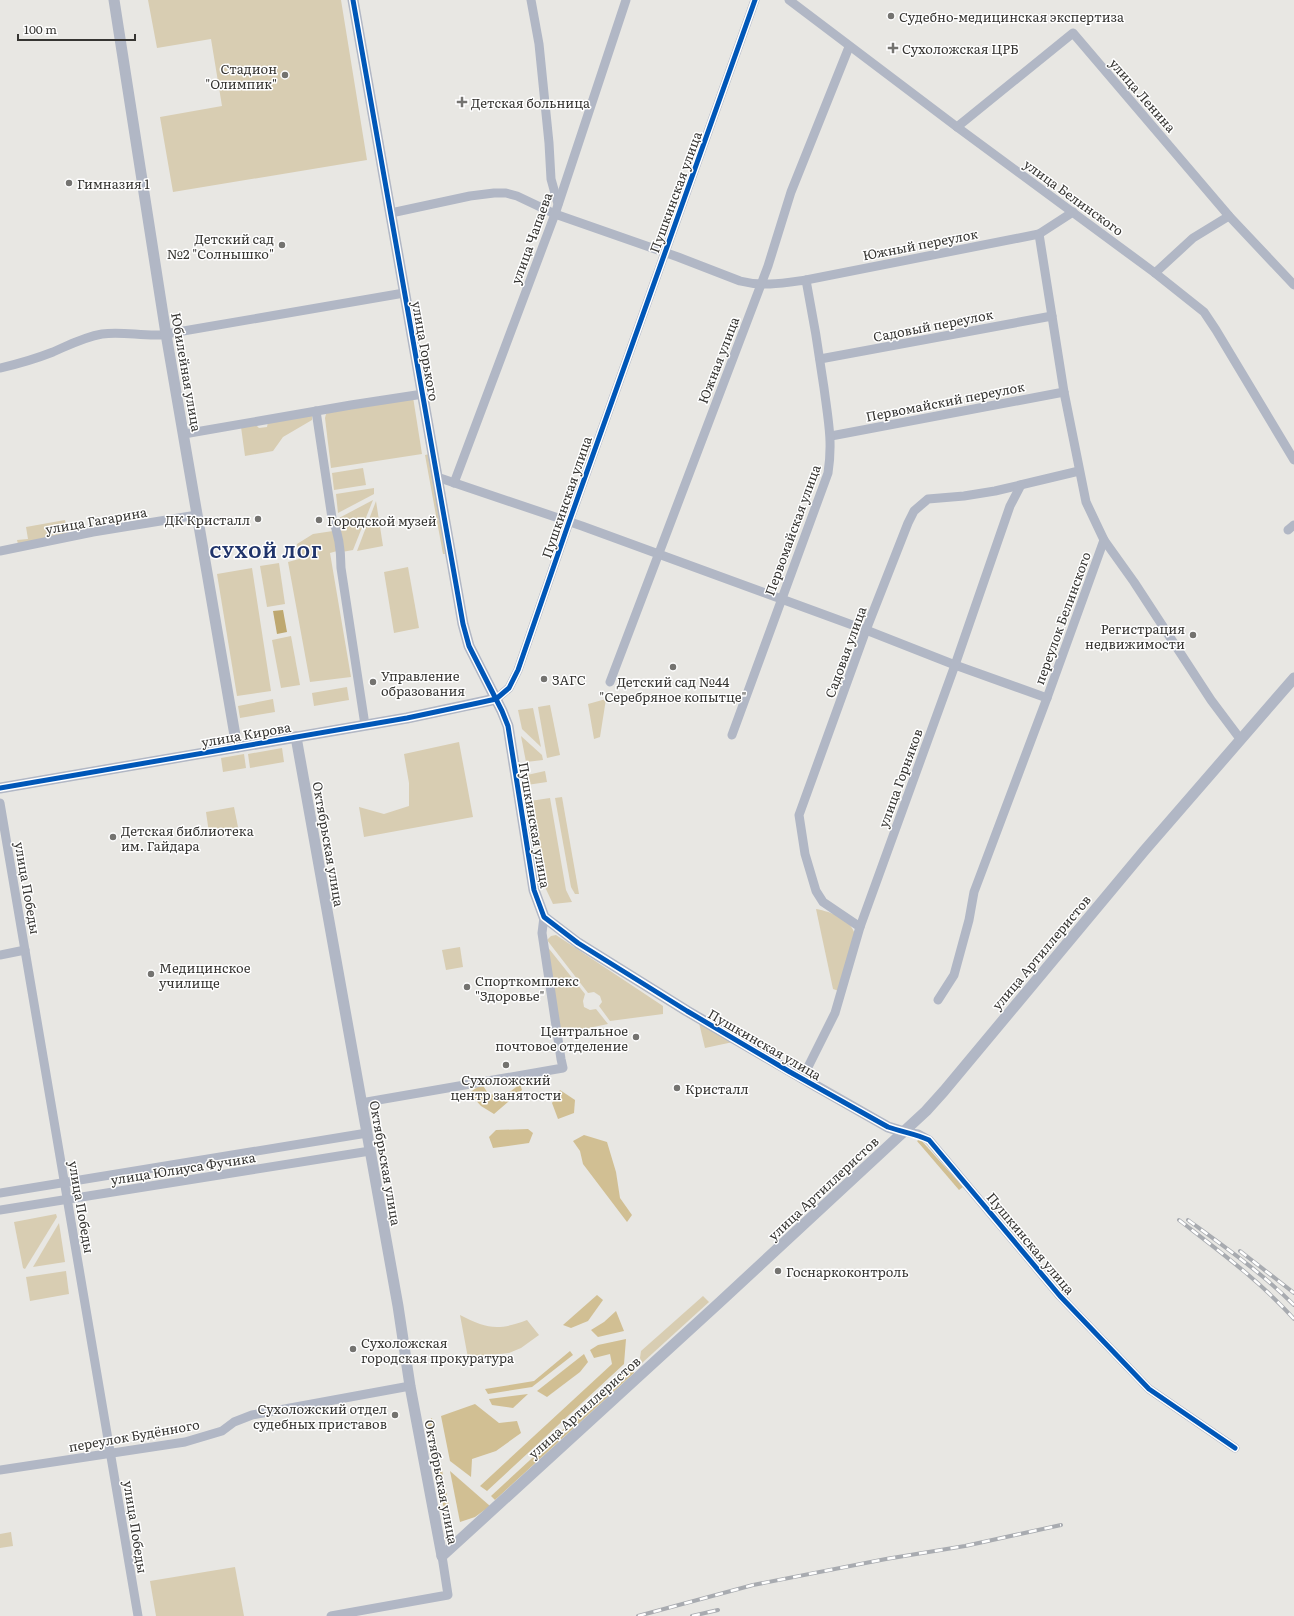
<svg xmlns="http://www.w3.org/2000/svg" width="1294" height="1616" font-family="Literata,serif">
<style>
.green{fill:#d8cdb2}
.forest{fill:#d1bf93}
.water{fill:#bea870}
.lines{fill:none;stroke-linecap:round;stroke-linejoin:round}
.minor{stroke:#b1b7c5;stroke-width:9}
.tertiary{stroke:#b1b7c5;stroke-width:11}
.rail-casing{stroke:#a8abb0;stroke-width:4}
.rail{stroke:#fff;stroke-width:2.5;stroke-dasharray:8;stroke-linecap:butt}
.cycleway-casing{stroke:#fff;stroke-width:8}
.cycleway{stroke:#0057b8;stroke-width:5}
.poi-dot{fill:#747370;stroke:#fff;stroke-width:1.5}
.labels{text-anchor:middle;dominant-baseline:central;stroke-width:3;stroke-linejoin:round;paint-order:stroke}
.poi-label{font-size:13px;fill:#363532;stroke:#fff;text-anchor:start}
.street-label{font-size:13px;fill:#363532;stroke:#fff}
.district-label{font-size:17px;font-weight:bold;letter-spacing:1px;fill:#20346b;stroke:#fff}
</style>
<rect width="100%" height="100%" fill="#e8e7e3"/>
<!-- green -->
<g class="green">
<polygon points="148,0 341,0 367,160 173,192 160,117 222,106 211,39 157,48"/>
<polygon points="413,397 422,454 331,468 325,418 326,414 329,412"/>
<polygon points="312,415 312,420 283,437 273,451 245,456 241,427 256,425 259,428 267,427 268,422"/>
<polygon points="430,454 445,554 443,554 425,455"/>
<polygon points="363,468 366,485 334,490 332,473"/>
<polygon points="374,488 374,494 338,513 336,494"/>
<polygon points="373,500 353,550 342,552 339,518"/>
<polygon points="376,501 383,546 357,551"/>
<polygon points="65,520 68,536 18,544 17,540 28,539 26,527"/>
<polygon points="333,531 337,551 330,553 351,677 310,682 288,562 299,559 297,544 313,534"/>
<polygon points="279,563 285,604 267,607 260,566"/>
<polygon points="408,567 419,628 394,633 384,572"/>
<polygon points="252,568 271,691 237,696 217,574"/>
<polygon points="291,636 300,685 281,688 272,640"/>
<polygon points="347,687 349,700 314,706 312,693"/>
<polygon points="273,699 275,712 240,718 238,706"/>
<polygon points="606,699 600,737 594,739 588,704"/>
<polygon points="550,705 560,755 547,758 538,707"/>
<polygon points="533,708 541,747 522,729 518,710"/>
<polygon points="521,736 542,755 543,760 526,762"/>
<polygon points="459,742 473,817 364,837 359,807 384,814 409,806 409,783 404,754"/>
<polygon points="282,748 284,762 250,768 248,754"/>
<polygon points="244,754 246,768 223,772 221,758"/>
<polygon points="545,771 547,782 527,785 527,775"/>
<polygon points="562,797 579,894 575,894 571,887 555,798"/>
<polygon points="550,798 566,890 572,902 553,904 545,887 530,801"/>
<polygon points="234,807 238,827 209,833 206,812"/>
<path d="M816,909c16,3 35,10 39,26l-16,56 -6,-2z"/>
<polygon points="556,935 663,1006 663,1014 610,1021 599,1006 602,1002 600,996 594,992 588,993 547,940 551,936"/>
<polygon points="546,945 585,994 583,1001 584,1007 590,1010 596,1009 608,1024 560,1034"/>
<polygon points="460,947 463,967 446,970 442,950"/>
<polygon points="699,1023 733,1042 705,1048"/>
<polygon points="56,1214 57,1217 25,1269 23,1268 14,1222"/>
<polygon points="59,1223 65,1262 33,1267"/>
<polygon points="66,1271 69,1294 30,1301 26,1277"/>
<polygon points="703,1296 709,1302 642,1363 640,1358 641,1351"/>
<path d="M460,1315c27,14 38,16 67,5l12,15 -18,13 -12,5 -41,5z"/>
<polygon points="11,1532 13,1546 0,1548 0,1534"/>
<polygon points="235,1567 244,1616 156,1616 150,1581"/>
</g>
<!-- forest -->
<g class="forest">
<polygon points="482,1084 489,1095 511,1091 520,1084 522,1090 494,1114 481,1106 469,1093"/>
<polygon points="560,1090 575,1100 574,1113 558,1119 552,1103"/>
<polygon points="528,1129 533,1133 529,1143 493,1148 489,1137 496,1130"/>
<polygon points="584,1135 607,1142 616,1172 620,1198 632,1215 627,1222 583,1164 580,1151 573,1141"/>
<polygon points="920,1139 963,1187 959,1190 917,1141"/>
<polygon points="597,1295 603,1300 588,1321 571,1328 563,1325"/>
<polygon points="616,1311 624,1331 598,1337 591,1330 604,1322"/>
<polygon points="626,1339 624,1364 487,1491 480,1486 612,1364 610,1354 594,1358 590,1350 598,1345"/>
<polygon points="570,1351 573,1355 532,1387 488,1394 485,1389 534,1381"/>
<polygon points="584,1354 588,1362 580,1372 547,1397 537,1391"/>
<polygon points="631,1367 634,1373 495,1500 491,1496"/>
<polygon points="528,1394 513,1408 492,1405 489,1399"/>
<polygon points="475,1404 499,1423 517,1421 521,1433 496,1451 472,1459 471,1477 450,1461 441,1416"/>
<polygon points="432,1418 452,1522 446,1520 427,1422"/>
<polygon points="450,1471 490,1506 475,1517 460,1522"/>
</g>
<!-- water -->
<polygon class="water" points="283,610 287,632 277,634 273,611"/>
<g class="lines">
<!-- minor -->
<g class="minor">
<polyline points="531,0 539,44 549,143 551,179 558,204"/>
<polyline points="789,0 957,127 1155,273 1204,312 1216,330 1294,460"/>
<polyline points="957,127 1073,33 1229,216 1294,285"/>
<path d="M391,213l79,-17 24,-3h12l11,3 38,18 123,43 62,24c23,6 44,2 66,-1l233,-46 34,-22"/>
<polyline points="1039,234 1064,392 1086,502 1104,540 1134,582 1211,700 1241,740"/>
<polyline points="1155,273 1193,238 1229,216"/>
<polyline points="820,359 1052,316"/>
<path d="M0,368c18,-4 35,-9 53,-16 16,-7 31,-15 49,-18 19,-3 38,2 58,1l244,-42"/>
<path d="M316,411l16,107c7,16 9,33 9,50l24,157"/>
<polyline points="184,434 351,405 423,394"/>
<polyline points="831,436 1064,392"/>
<polyline points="437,477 582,526 866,630 955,665 1047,698"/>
<polyline points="454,483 555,214 626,0"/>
<polyline points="1288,530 1294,525"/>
<polyline points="0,551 93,532 197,515"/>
<polyline points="610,682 768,266 791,192 849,47"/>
<polyline points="496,699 509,688 518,670 569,522 755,0"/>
<path d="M732,735l96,-262c5,-31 0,-54 -4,-85 -5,-36 -11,-72 -18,-108"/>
<polyline points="0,803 138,1616"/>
<polyline points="860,927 823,902 816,891 805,854 799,815 866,630 908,523 914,511 928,499 964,496 995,491 1079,471"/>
<polyline points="0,955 25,950"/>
<polyline points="938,1000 954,975 969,920 974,892 1047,698 1104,540"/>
<polyline points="802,1079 835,1013 860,927 955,665 1010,506 1021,485"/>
<polyline points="361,1103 563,1068 561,1059 542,933 544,917"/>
<polyline points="904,1132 918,1134 929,1140 1060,1296 1149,1389 1235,1448"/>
<polyline points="0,1193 367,1133"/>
<polyline points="0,1210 370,1151"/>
<polyline points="0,1470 185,1442 222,1431 234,1422 252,1415 410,1386"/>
<polyline points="331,1616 448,1595 442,1556"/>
</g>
<!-- tertiary -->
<g class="tertiary">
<polyline points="114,0 166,334 237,747"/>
<polyline points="353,0 463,624 469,646 502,711 508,726 534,890 544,917 578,943 687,1011 816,1086 888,1127 904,1132"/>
<polyline points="296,737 398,1306 410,1386 442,1556"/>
<polyline points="0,788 407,718 496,699"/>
<polyline points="442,1556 720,1302 926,1111 944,1091 1144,851 1294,678"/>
</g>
<defs>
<g id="rail">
<path d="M1179,1220c40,31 81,61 115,99"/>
<path d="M1188,1220c37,27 74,53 106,85"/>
<polyline points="1240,1251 1294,1293"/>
<polyline points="638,1616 753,1585 886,1559 965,1546 1061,1525"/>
<polyline points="692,1616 718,1610"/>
</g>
</defs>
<!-- rail casing -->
<use href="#rail" class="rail-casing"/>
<!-- rail -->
<use href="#rail" class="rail"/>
<defs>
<g id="cycleway">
<path d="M353,0l110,624 6,22 33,65 6,15 26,164 10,27 34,26 109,68 103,61 98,55c14,5 28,7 41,13l131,156 89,93 86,59"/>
<polyline points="0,788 407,718 478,703 496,699 509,688 518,670 569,522 755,0"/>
</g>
</defs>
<!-- cycleway casing -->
<use href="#cycleway" class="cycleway-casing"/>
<!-- cycleway -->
<use href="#cycleway" class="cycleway"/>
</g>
<!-- markers -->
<g class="poi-dot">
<circle cx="891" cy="16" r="4"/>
<path d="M891 42h4v4h4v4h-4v4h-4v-4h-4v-4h4z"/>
<circle cx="285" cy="75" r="4"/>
<path d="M460 96h4v4h4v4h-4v4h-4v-4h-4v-4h4z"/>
<circle cx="69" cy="183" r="4"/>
<circle cx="282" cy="245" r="4"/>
<circle cx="258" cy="519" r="4"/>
<circle cx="319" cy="520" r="4"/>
<circle cx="1193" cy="635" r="4"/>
<circle cx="673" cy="667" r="4"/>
<circle cx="544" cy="679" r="4"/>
<circle cx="373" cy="682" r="4"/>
<circle cx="113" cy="837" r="4"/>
<circle cx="151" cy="974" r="4"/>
<circle cx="467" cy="987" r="4"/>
<circle cx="636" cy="1037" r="4"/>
<circle cx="506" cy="1065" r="4"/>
<circle cx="677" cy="1088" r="4"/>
<circle cx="778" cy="1271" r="4"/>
<circle cx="353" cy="1349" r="4"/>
<circle cx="395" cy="1415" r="4"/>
</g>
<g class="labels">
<!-- poi labels -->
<g class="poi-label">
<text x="899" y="16">Судебно-медицинская экспертиза</text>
<text x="902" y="48">Сухоложская ЦРБ</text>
<text x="277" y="68" text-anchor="end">Стадион<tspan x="277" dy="15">"Олимпик"</tspan></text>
<text x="471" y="102">Детская больница</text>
<text x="77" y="183">Гимназия 1</text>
<text x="274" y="238" text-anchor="end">Детский сад<tspan x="274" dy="15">№2 "Солнышко"</tspan></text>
<text x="250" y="519" text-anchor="end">ДК Кристалл</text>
<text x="327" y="520">Городской музей</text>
<text x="1185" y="628" text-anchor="end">Регистрация<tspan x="1185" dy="15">недвижимости</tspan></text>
<text x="381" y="675">Управление<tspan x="381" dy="15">образования</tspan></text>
<text x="552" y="679">ЗАГС</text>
<text x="673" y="681" text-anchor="middle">Детский сад №44<tspan x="673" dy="15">"Серебряное копытце"</tspan></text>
<text x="121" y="830">Детская библиотека<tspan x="121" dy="15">им. Гайдара</tspan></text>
<text x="159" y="967">Медицинское<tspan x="159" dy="15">училище</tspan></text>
<text x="475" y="980">Спорткомплекс<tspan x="475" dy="15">"Здоровье"</tspan></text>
<text x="628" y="1030" text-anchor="end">Центральное<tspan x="628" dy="15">почтовое отделение</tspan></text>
<text x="506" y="1079" text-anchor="middle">Сухоложский<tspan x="506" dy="15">центр занятости</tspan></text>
<text x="685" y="1088">Кристалл</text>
<text x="786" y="1271">Госнаркоконтроль</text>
<text x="361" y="1342">Сухоложская<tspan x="361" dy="15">городская прокуратура</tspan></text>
<text x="387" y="1408" text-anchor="end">Сухоложский отдел<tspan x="387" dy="15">судебных приставов</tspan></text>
</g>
<!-- street labels -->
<g class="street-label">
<text transform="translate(1143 95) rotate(49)">улица Ленина</text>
<text transform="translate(675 192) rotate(-70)">Пушкинская улица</text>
<text transform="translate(1074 197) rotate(36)">улица Белинского</text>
<text transform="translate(531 238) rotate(-70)">улица Чапаева</text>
<text transform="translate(920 244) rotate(-11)">Южный переулок</text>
<text transform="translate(933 325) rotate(-11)">Садовый переулок</text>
<text transform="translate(426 351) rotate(80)">улица Горького</text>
<text transform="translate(718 360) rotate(-69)">Южная улица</text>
<text transform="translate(187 372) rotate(80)">Юбилейная улица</text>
<text transform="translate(945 401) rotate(-11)">Первомайский переулок</text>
<text transform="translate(566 497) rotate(-71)">Пушкинская улица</text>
<text transform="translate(96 520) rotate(-10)">улица Гагарина</text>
<text transform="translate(792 530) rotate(-70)">Первомайская улица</text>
<text transform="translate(1062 618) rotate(-70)">переулок Белинского</text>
<text transform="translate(845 652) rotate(-70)">Садовая улица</text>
<text transform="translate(246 734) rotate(-10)">улица Кирова</text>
<text transform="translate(900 778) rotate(-70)">улица Горняков</text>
<text transform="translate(535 825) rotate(80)">Пушкинская улица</text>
<text transform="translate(329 844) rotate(80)">Октябрьская улица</text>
<text transform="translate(28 888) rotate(80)">улица Победы</text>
<text transform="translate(1041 952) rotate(-50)">улица Артиллеристов</text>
<text transform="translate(765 1044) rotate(30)">Пушкинская улица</text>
<text transform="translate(386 1163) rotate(80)">Октябрьская улица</text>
<text transform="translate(183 1168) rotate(-9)">улица Юлиуса Фучика</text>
<text transform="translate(823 1188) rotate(-43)">улица Артиллеристов</text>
<text transform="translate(82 1207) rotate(80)">улица Победы</text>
<text transform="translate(1031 1243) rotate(50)">Пушкинская улица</text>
<text transform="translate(584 1407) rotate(-42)">улица Артиллеристов</text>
<text transform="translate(134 1435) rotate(-10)">переулок Будённого</text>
<text transform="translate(442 1482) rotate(79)">Октябрьская улица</text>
<text transform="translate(136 1527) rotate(81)">улица Победы</text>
</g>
<!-- district labels -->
<g class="district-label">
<text x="266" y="550">СУХОЙ ЛОГ</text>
</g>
</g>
<!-- scale -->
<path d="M18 34v6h117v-6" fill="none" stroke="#363532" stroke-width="2"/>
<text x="24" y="34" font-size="12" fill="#363532" stroke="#ffffff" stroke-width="3" paint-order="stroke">100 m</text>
</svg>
